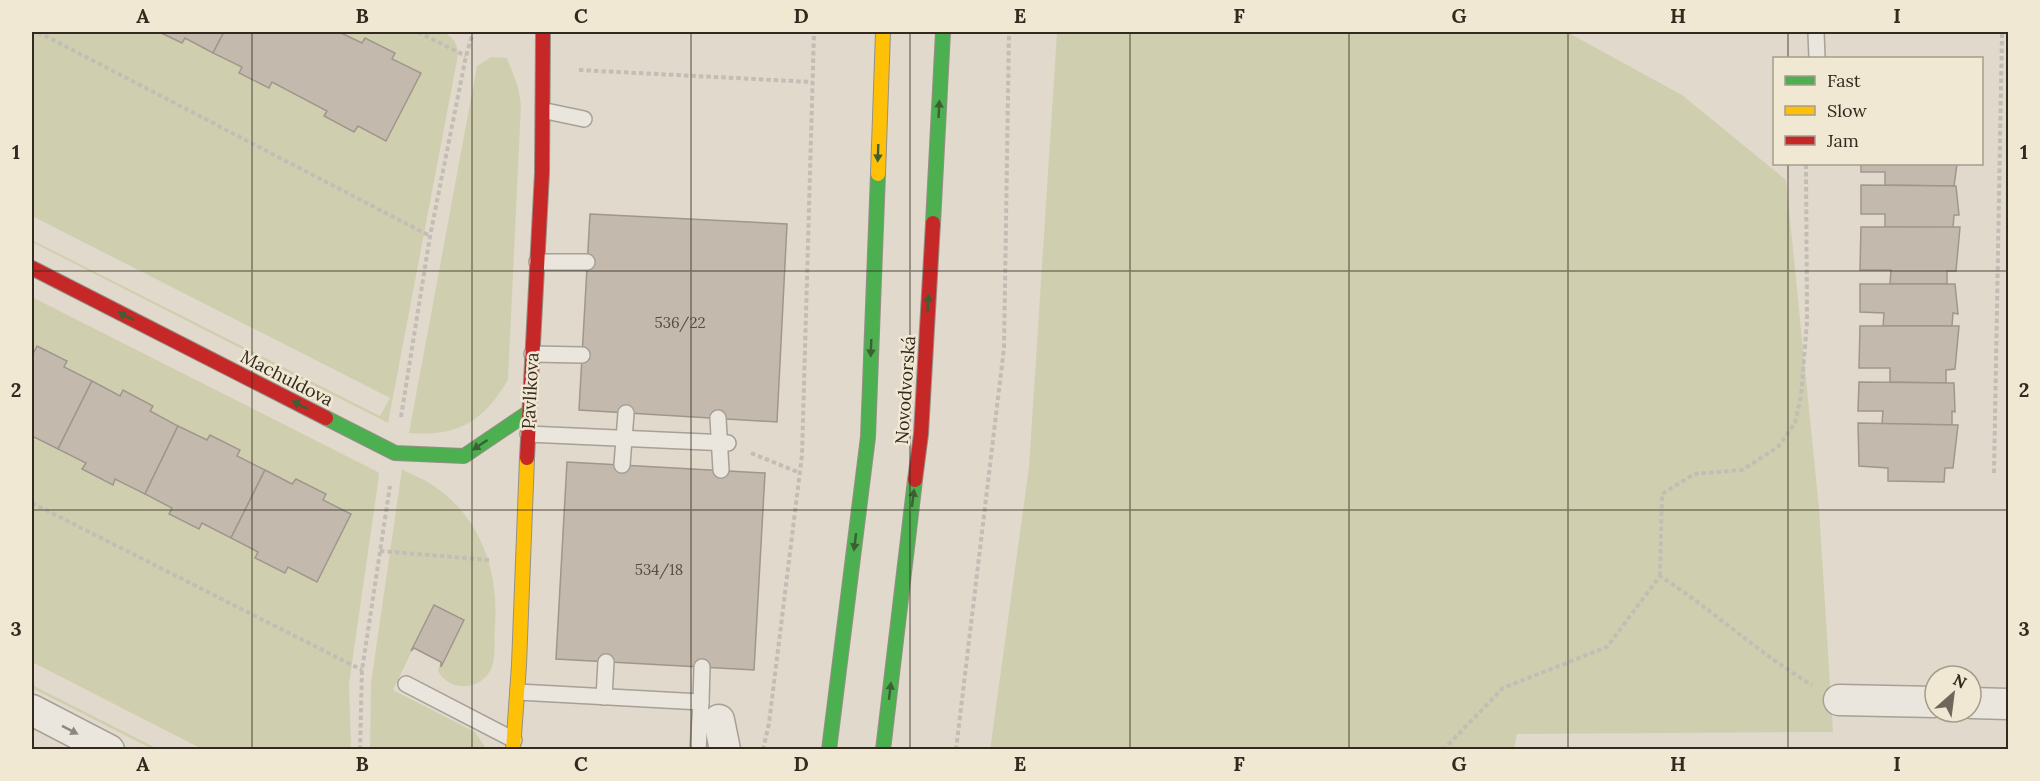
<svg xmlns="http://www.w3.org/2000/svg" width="2040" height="781" font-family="Lora,serif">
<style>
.green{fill:#cfcfb0}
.building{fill:#c4b9ad;stroke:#a0968c;stroke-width:1.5}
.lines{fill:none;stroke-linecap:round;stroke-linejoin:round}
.lane-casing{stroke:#a6a096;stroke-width:18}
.street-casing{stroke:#a6a096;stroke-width:33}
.fast-casing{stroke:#968f86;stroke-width:16}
.slow-casing{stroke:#968f86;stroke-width:16}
.jam-casing{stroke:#968f86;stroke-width:16}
.path{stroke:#c2bdb5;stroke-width:4;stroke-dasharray:4.5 3;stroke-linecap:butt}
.lane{stroke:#eae5dd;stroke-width:15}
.street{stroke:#eae5dd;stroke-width:30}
.fast{stroke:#4caf50;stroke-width:14}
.slow{stroke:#ffc107;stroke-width:14}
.jam{stroke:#c62828;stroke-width:14}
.oneway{fill:#3d5f33}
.oneway2{fill:#8e877e}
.grid{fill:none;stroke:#33291f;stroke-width:1.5;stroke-opacity:0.55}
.labels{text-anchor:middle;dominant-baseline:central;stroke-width:5;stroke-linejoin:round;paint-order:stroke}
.number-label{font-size:15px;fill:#574d42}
.street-label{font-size:18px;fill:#33291f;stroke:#f1e8d3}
.neatline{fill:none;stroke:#33291f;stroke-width:2}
.grid-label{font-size:20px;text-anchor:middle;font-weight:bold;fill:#33291f}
</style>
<rect width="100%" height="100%" fill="#e1dacc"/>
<!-- green -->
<g class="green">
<path d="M32,32h127l23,11 3,-5 57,29 -3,6 29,15 4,-6 55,29 -2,6 29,15 4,-6 28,15 35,-68 -29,-14 3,-6 -29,-15 -4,5 -23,-11h105c9,5 14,12 14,23l-70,368 -356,-181v-2l348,176 10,-18 -358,-182z"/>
<polygon points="1057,32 1567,32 1682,95 1786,180 1819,508 1833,732 1517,734 1514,750 990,750 1029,467"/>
<path d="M491,57l16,1 11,29 3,18 -13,275c-25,42 -51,57 -99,53l68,-367z"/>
<polygon points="32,297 378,472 379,476 349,684 351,749 202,749 32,662 32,436 86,463 83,469 113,484 115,479 172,508 170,514 199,529 202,523 258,552 255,558 285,573 288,567 316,582 351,515 323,500 325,494 296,479 292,484 237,456 239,449 210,435 207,440 150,411 152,405 123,390 120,396 64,367 67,361 38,346 34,352 32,350"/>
<path d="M402,469c10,6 23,10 32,17 47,32 65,86 61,140 -1,12 1,30 -3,41 -10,24 -42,26 -54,4l1,-5 25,-45 -30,-16 -41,85 82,42 11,17 -116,1 1,-67z"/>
<polygon points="32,685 158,749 152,749 32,688"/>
</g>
<!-- building -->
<g class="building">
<polygon points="159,32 224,32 213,53 185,38 182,43"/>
<polygon points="224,32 339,32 362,43 365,38 395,53 392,59 421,73 386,141 358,126 354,132 324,116 327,111 272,82 269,88 239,73 242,67 213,53"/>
<polygon points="1861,164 1957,164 1954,186 1885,185 1885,172 1861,172"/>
<polygon points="1861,185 1956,186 1959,215 1954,215 1953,228 1885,227 1885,214 1861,214"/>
<polygon points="590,214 787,224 777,422 579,410"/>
<polygon points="1861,227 1960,227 1956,271 1947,271 1947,284 1890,284 1891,270 1860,270"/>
<polygon points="1860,284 1955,284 1958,314 1953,313 1952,326 1883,326 1884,313 1860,312"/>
<polygon points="1860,326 1959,326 1955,369 1946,370 1946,383 1890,382 1890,368 1859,368"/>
<polygon points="37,346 67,361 64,367 92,381 58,449 32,436 32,350 34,352"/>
<polygon points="92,381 120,396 123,390 153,406 150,411 178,426 145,494 115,479 113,485 82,469 86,463 58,449"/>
<polygon points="1859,382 1954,383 1955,412 1952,411 1952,425 1882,424 1883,411 1858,411"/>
<polygon points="1858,423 1958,425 1953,468 1945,468 1944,482 1888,481 1888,468 1859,466"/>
<polygon points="178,426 207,440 210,435 240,450 237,456 265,470 231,538 202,523 199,529 169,514 172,508 145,494"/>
<polygon points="567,462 765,473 754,670 556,659"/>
<polygon points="265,470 292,484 296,479 326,494 323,500 351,514 317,582 288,567 285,573 255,558 258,552 231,538"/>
<polygon points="434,605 464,620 441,667 441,662 414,648 411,651"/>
</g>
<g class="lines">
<defs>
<g id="lane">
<polyline points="1816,32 1817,58"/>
<polyline points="546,111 584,119"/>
<polyline points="537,262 587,262"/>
<polyline points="532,354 582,355"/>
<polyline points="718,418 721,470"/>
<polyline points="528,434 728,443"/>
<polyline points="622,465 626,413"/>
<polyline points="406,684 514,740"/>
<polyline points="518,692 701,702 698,750"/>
<polyline points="604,697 606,662"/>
<polyline points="701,702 702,667"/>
</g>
<g id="street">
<polyline points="1839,700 1935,702"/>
<polyline points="1971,703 2008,704"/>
<polyline points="32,710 109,750"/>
<polyline points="719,720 725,750"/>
</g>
<g id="fast">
<polyline points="933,223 943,32"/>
<polyline points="326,418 395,453 464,456 529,412"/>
<polyline points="829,750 868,437 878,174"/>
<polyline points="883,750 915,480"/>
</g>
<g id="slow">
<polyline points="878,174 883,32"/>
<polyline points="513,750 519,665 527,458"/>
</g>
<g id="jam">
<polyline points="32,268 326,418"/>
<polyline points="527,458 542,173 543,32"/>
<polyline points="915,480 921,434 933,223"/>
</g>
</defs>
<!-- lane casing -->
<use href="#lane" class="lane-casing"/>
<!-- street casing -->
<use href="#street" class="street-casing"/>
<!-- fast casing -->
<use href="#fast" class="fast-casing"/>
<!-- slow casing -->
<use href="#slow" class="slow-casing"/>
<!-- jam casing -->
<use href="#jam" class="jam-casing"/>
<!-- path -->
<g class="path">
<polyline points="38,32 430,236"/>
<polyline points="418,32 466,56"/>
<polyline points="579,70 812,82"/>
<polyline points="401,417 430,236 466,56 473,32"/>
<polyline points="751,453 800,473"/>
<polyline points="1994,473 2002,32"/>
<polyline points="32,503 362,670"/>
<polyline points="380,551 489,560"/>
<polyline points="1660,576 1662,494 1694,474 1742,470 1778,447 1795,423 1801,396 1807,322 1806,164"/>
<polyline points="360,750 362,670 390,486"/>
<polyline points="763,750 769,723 802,455 814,32"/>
<polyline points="956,750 1004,348 1009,32"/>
<path d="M1443,750l60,-62 104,-41 53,-71c53,34 98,77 152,109"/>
</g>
<!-- lane -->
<use href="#lane" class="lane"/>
<!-- street -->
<use href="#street" class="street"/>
<!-- fast -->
<use href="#fast" class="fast"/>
<!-- slow -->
<use href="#slow" class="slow"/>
<!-- jam -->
<use href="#jam" class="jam"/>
</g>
<!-- one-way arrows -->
<defs><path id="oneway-solid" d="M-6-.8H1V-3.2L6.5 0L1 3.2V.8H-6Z" transform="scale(1.5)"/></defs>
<g class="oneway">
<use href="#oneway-solid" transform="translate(939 109) rotate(-87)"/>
<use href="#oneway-solid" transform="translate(878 153) rotate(92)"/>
<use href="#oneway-solid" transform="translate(928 303) rotate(-87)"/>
<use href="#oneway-solid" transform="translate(126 316) rotate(-153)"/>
<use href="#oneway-solid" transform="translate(871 348) rotate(92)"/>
<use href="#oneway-solid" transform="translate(300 405) rotate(-153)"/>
<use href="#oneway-solid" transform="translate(480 445) rotate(146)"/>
<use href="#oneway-solid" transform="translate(913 498) rotate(-83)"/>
<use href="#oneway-solid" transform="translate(855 542) rotate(97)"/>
<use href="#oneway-solid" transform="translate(890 691) rotate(-83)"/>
</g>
<use class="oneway2" href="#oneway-solid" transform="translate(70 730) rotate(27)"/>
<!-- grid -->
<path class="grid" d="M252,32v718M472,32v718M691,32v718M910,32v718M1130,32v718M1349,32v718M1568,32v718M1788,32v26M1788,164v586M32,271h1976M32,510h1976"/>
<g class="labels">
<!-- number labels -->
<g class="number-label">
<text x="680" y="322">536/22</text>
<text x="659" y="569">534/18</text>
</g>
<!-- street labels -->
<g class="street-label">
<text transform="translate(287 378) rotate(27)">Machuldova</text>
<text transform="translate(905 390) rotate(-86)">Novodvorská</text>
<text transform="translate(530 391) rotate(-87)">Pavlíkova</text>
</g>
</g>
<!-- border -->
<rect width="2040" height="781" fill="none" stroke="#f1e8d3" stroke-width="66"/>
<!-- legend -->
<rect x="1773" y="57" width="210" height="108" fill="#f1e8d3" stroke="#a59c8b" stroke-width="1.5"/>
<rect x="1785" y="76" width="30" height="9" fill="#4caf50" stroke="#a59c8b" stroke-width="1.5"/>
<text x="1827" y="87" font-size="18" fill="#33291f">Fast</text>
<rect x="1785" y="106" width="30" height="9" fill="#ffc107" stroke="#a59c8b" stroke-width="1.5"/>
<text x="1827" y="117" font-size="18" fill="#33291f">Slow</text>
<rect x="1785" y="136" width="30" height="9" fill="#c62828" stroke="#a59c8b" stroke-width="1.5"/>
<text x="1827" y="147" font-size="18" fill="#33291f">Jam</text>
<!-- north arrow -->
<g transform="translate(1953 694) rotate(28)"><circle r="28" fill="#f1e8d3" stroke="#a59c8b" stroke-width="1.5"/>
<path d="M0-4.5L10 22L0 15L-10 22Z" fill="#70675c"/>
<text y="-9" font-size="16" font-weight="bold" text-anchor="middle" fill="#33291f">N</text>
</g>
<rect x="33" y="33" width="1974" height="715" class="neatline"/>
<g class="grid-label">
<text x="143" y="23">A</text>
<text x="362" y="23">B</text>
<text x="581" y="23">C</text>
<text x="801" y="23">D</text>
<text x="1020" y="23">E</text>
<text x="1239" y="23">F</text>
<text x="1459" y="23">G</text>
<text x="1678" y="23">H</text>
<text x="1897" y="23">I</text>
<text x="16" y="159">1</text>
<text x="2024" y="159">1</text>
<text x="16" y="397">2</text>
<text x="2024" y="397">2</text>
<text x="16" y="636">3</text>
<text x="2024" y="636">3</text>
<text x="143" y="771">A</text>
<text x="362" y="771">B</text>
<text x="581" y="771">C</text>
<text x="801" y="771">D</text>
<text x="1020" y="771">E</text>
<text x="1239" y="771">F</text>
<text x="1459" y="771">G</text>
<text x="1678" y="771">H</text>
<text x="1897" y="771">I</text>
</g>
</svg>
